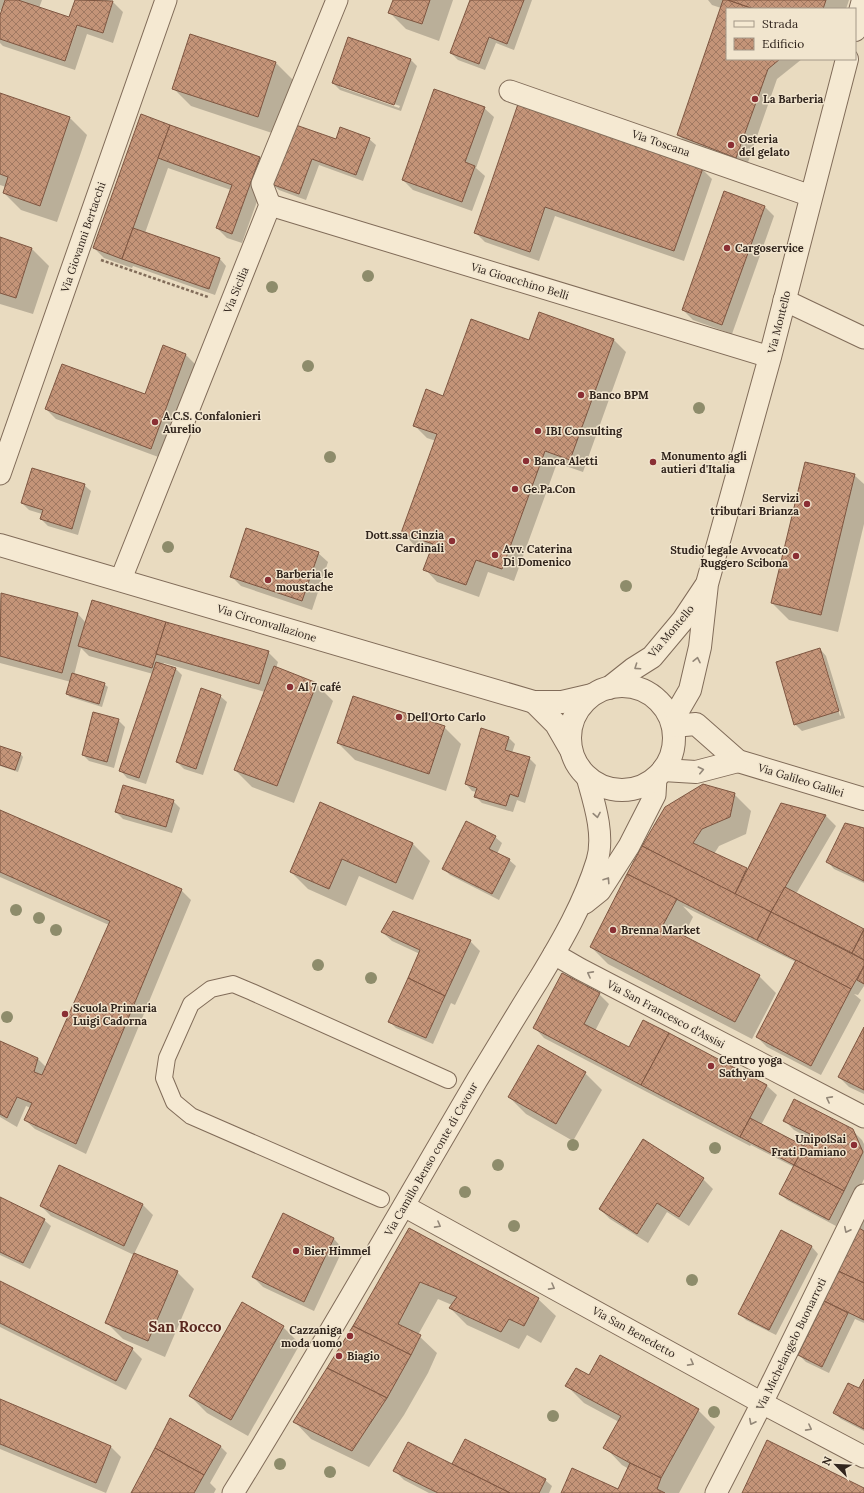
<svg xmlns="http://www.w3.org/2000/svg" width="864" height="1493" font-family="Lora,serif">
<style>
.shadow{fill:#0003;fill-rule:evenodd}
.building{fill:url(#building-cross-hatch);stroke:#7e5641}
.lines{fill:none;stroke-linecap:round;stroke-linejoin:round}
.pedestrian-casing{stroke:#816c59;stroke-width:18}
.minor-casing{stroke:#816c59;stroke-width:23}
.tertiary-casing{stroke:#816c59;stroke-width:24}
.path{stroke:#816c59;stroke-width:2.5;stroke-dasharray:3 2;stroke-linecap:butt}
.pedestrian{stroke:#f5e9d2;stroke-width:16}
.minor{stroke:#f5e9d2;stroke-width:21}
.tertiary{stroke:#f5e9d2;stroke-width:22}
.tree{fill:#8e8c6b}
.oneway{stroke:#938778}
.poi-dot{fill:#8a2f34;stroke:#f1e5ce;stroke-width:1.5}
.labels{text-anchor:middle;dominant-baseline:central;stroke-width:3;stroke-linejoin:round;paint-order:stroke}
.poi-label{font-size:11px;font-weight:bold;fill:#31251d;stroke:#f1e5ce;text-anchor:start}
.street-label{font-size:11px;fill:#31251d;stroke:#f1e5ce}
.district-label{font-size:15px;font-weight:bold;fill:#5a2920;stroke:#f1e5ce}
</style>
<defs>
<pattern id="building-cross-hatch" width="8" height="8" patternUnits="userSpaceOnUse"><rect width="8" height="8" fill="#c49478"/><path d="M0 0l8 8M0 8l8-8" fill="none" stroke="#a07962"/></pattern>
</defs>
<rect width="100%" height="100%" fill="#e9dbc0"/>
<!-- shadow -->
<g class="shadow">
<polygon points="0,0 42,0 39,8 70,18 76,0 107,0 113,2 123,12 113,43 87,34 75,70 3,46 0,43 0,17 2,11 0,10"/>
<polygon points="394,0 453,0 439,41 406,29 389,12"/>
<polygon points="471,0 532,0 514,50 496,43 485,70 458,60 451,53"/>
<polygon points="708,0 849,0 846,9 727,9 727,59 802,59 777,79 746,168 688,144 678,135 721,8 712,5"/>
<polygon points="191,36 276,63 293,80 275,134 191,106 174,89"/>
<path d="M411,60l6,6 -16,45 -61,-21 -7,-7zM340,85l60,21 -1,2 -59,-21z"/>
<polygon points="0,94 70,118 87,135 57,222 21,210 4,193 6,187 0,185"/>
<polygon points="519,105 702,169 712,179 684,261 555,216 539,261 485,242 475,232"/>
<polygon points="484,108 494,117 476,168 485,176 472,211 413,190 403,180"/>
<polygon points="141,116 259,158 269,168 242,243 227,238 217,228 231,190 168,168 145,233 220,259 226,266 215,295 133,266 132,268 104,258 94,248"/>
<polygon points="369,139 376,145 363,181 319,165 306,200 279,190 272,184 336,140"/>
<polygon points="764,206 774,216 732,334 693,320 683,310"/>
<polygon points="0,238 32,249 49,266 33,314 0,304"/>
<polygon points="614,340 626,352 583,472 557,463 514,581 488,572 479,597 437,582 425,569 431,551 415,546 403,533 436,441 427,438 414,425 444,397 529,341"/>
<polygon points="163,347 186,355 196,365 161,458 56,419 46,409 145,395"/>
<polygon points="854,475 864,484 864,524 838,632 789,620 772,603"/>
<polygon points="84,485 91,491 78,535 48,526 41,519 42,514 29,510 22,503"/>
<polygon points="318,553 328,562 312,610 241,586 231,576"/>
<polygon points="2,594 78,614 86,623 268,652 278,662 276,668 316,684 333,701 294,803 252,787 235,770 265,692 164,663 163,665 176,669 182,675 146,784 127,778 121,771 153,674 89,656 81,648 74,675 104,684 108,687 102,707 70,697 67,694 71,682 0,663 0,600"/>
<path d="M820,649l6,7 19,62 -43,13 -7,-7zM821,656h2l18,59 -1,1z"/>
<polygon points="220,696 227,702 203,775 184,769 177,762"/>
<polygon points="118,720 125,727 114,768 89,761 83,755"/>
<polygon points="444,727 461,744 446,791 355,760 338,743"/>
<polygon points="508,737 515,744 512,753 529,758 536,765 525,803 517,800 513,812 482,803 476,797 477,792 472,791 466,784"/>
<polygon points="0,747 20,753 23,757 18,772 0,766"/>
<polygon points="734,794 751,811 746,834 719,846 714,854 748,871 781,804 826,816 836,826 796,894 864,930 864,986 858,995 854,994 861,1000 821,1075 767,1047 757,1037 796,962 683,906 693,917 683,937 759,976 776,993 752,1039 608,964 591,947"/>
<polygon points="173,801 180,808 172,833 123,819 116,812"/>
<polygon points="321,803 413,844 430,861 413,900 359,876 346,906 308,889 291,872"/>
<polygon points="0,811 181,890 191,900 86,1154 35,1129 25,1120 31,1108 26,1106 17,1127 0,1117 0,1042 38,1059 47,1068 109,925 0,877"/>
<polygon points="864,829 864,883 834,869 828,862"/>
<polygon points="495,837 502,843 497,854 509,860 516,866 499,900 450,875 444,869"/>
<polygon points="382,932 470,941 480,951 455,1005 451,1003 433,1044 396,1028 390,1022 420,954 392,941"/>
<polygon points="599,994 609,1004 595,1031 629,1048 643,1021 767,1086 777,1095 761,1125 804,1147 809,1138 794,1130 784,1120 852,1130 862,1140 864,1144 864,1179 854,1200 850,1198 836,1226 787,1200 780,1194 794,1167 751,1145 750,1146 544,1038 535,1028"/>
<polygon points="864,1029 864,1094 849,1087 839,1077"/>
<polygon points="585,1073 602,1090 573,1141 526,1114 509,1097"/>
<polygon points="60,1166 143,1205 153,1215 134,1254 177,1272 194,1289 165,1357 123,1339 106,1322 134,1255 51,1216 41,1206"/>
<polygon points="703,1179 713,1189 689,1226 667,1212 648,1243 610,1219 600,1209"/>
<polygon points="0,1198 44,1220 51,1226 30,1269 0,1255"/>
<polygon points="283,1215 334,1239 343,1249 314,1311 263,1287 253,1277"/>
<polygon points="864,1220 864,1323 855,1319 829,1373 806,1362 799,1355"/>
<polygon points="410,1229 538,1299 556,1316 541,1343 527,1335 519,1349 467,1325 450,1308 452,1305 438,1299 418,1335 437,1353 428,1373 404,1415 369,1467 311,1439 294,1421 328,1369"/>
<polygon points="782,1231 812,1247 818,1254 776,1335 746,1320 739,1313"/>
<polygon points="0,1283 132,1349 142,1359 126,1390 0,1327"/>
<polygon points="283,1327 300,1344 248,1436 207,1413 190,1396"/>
<polygon points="589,1376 698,1410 715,1427 679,1493 562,1493 619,1491 629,1469 622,1465 605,1447 619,1422 584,1403 567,1386"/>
<polygon points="864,1381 864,1431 841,1419 834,1413 860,1390"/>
<polygon points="0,1400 111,1447 121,1457 106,1493 0,1449"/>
<polygon points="221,1447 227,1453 210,1483 216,1489 214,1493 132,1493"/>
<polygon points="456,1467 545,1480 552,1486 549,1493 429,1493 404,1480 394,1470"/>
</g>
<!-- building -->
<g class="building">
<polygon points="5,0 18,0 69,17 75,0 113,1 103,33 77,25 65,61 0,39 0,15"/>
<polygon points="393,0 430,0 422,24 388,13"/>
<polygon points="470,0 524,0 507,44 489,37 479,64 450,53"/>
<polygon points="723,0 728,0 754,9 727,9 727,59 780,59 768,69 736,158 677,135"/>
<polygon points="728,0 826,0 823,9 754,9"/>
<polygon points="190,34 276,62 258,117 172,89"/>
<polygon points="348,37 411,59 394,105 332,83"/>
<polygon points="434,89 485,107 465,162 475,166 462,202 402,180"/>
<polygon points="0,93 70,117 40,206 3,193 8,177 0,174"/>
<polygon points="518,104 703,168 674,251 545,207 530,252 474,233"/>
<polygon points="141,114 170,125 122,259 93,248"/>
<polygon points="293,124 336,139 340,127 370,138 356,175 312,159 299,194 271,184"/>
<polygon points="170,125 260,157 232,234 216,228 232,185 158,158"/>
<polygon points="724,191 765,206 722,325 682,310"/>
<polygon points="133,228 220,258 209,289 122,259"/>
<polygon points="0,237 32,248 16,298 0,293"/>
<polygon points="539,312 614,339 570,460 545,451 502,569 476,560 466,585 423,570 433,544 401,533 437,434 413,426 426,389 443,396 471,319 529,340"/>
<polygon points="163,345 186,354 151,449 45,409 62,364 145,394"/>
<polygon points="805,462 855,474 821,615 771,603"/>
<polygon points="32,468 85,484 72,529 40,519 43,510 21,503"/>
<polygon points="246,528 319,552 302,601 230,577"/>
<polygon points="1,593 78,613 62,673 0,656"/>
<polygon points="92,600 166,622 152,668 78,646"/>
<polygon points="166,622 269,651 259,684 156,654"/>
<polygon points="820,648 839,711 794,725 776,662"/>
<polygon points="156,662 176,668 139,778 119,771"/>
<polygon points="274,666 317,683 277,786 234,770"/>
<polygon points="72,673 105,683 99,704 66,694"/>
<polygon points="201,688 221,695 196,769 176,762"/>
<polygon points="353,696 445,726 429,774 337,743"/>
<polygon points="93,712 119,719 107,762 82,755"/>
<polygon points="481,728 509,737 505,750 530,757 518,797 510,794 506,806 474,797 477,788 465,784"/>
<polygon points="0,746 21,753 15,770 0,765"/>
<polygon points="703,784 735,793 730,817 702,829 693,843 747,868 735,894 642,846 665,807"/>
<polygon points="123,785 174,800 166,827 115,812"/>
<polygon points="320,802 413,843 396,883 342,859 329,889 290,872"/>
<polygon points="781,803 826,815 771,912 735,894"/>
<polygon points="0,810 182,889 76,1144 24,1120 32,1103 17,1097 7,1118 0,1114 0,1041 38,1058 34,1072 42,1075 110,921 0,872"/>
<polygon points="466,821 496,836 489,849 510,859 492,894 442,869"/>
<polygon points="845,823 864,828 864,881 826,862"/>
<polygon points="642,846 771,912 757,940 627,874"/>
<polygon points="627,874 677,899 663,925 760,975 735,1022 590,947"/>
<polygon points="785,887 864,929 852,953 771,912"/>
<polygon points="393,911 471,940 445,996 408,978 420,950 381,932"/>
<polygon points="771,912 864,960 864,966 851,989 757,940"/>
<polygon points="864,930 864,960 852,953"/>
<polygon points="796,960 851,989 811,1066 756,1037"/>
<polygon points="864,966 864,984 857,980"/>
<polygon points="562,973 600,993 584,1024 629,1047 643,1020 669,1033 641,1085 533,1028"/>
<polygon points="408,978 445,996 426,1038 388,1022"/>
<polygon points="864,1027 864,1090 838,1077"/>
<polygon points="669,1033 767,1085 740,1137 641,1085"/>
<polygon points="538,1045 586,1072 556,1124 508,1097"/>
<polygon points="794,1099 853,1129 863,1152 844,1191 794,1165 810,1134 783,1121"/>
<polygon points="750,1118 804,1146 794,1165 740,1137"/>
<polygon points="643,1139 704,1178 679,1217 657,1203 637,1234 599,1209"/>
<polygon points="59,1165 143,1204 124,1246 40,1206"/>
<polygon points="794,1165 844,1191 829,1220 779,1194"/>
<polygon points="0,1197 45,1219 23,1263 0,1252"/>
<polygon points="283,1213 334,1238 304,1302 252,1277"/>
<polygon points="409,1228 539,1298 524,1326 509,1319 501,1332 449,1308 457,1297 420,1282 398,1324 421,1335 411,1355 353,1326"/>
<polygon points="859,1228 864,1231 864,1283 838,1271"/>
<polygon points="781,1230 812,1246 769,1330 738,1314"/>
<polygon points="134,1253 178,1271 148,1341 105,1323"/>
<polygon points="838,1271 864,1283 864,1320 824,1301"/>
<polygon points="0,1281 133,1348 116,1381 0,1323"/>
<polygon points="824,1301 848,1313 822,1367 798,1355"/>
<polygon points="242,1302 284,1326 231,1420 189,1396"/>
<polygon points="353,1326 411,1355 387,1398 327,1368"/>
<polygon points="600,1355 699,1409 661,1478 630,1463 603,1448 621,1416 565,1386 576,1368 589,1375"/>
<polygon points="327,1368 387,1398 352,1451 293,1422"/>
<polygon points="864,1379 864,1429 833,1413 848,1383 859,1388"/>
<polygon points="0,1399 111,1446 96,1483 0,1444"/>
<polygon points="170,1418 221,1446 204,1475 155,1448"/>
<polygon points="465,1439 546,1479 539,1493 510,1493 452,1464"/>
<polygon points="767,1440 864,1488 864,1493 742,1493"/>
<polygon points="408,1442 510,1493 438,1493 393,1471"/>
<polygon points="155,1448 204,1475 194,1493 131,1493"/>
<polygon points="630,1463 661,1478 657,1489 665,1493 561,1493 572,1468 618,1489"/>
</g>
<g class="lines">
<defs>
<polyline id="pedestrian" points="381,1199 191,1116 174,1102 164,1078 167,1058 191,1004 211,989 233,984 252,992 448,1080"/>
<g id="minor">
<polyline points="510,91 811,196"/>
<polyline points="270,205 770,357"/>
<polyline points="784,300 864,338"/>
<polyline points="0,474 166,0"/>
<polyline points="121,579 270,205 262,184 337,0"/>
<polyline points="585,903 600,891 629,846 655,795 656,778"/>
<polyline points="554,954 580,969 864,1117"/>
<polyline points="404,1206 762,1403 864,1457"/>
<path d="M233,1493c84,-136 163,-275 244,-413 21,-34 41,-68 62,-101 23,-38 45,-76 58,-118 8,-26 -3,-59 -10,-84"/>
<polyline points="716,1493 762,1403 864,1195"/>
</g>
<g id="tertiary">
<polyline points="855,30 863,0"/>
<polyline points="0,545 534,702 562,702 592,695"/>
<circle cx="622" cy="738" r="52"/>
<polyline points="609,688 633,669 652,657 683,620 705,587"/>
<polyline points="534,702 556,724 571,750"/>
<polyline points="672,721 690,690 700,647 707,584 770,357 847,59"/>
<polyline points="673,726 696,724 738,761 864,799"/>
<polyline points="663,770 696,772 738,761"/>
</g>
</defs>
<!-- pedestrian casing -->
<use href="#pedestrian" class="pedestrian-casing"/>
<!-- minor casing -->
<use href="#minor" class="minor-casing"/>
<!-- tertiary casing -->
<use href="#tertiary" class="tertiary-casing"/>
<!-- path -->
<polyline class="path" points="101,260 208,297"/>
<!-- pedestrian -->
<use href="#pedestrian" class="pedestrian"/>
<!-- minor -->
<use href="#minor" class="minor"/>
<!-- tertiary -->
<use href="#tertiary" class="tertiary"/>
</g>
<!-- trees -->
<g class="tree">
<circle cx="368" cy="276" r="6"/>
<circle cx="272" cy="287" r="6"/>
<circle cx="308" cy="366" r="6"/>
<circle cx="699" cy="408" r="6"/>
<circle cx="330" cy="457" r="6"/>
<circle cx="168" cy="547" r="6"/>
<circle cx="626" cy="586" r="6"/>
<circle cx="16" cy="910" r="6"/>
<circle cx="39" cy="918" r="6"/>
<circle cx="56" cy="930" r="6"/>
<circle cx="318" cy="965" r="6"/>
<circle cx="371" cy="978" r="6"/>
<circle cx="7" cy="1017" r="6"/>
<circle cx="573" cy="1145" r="6"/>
<circle cx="715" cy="1148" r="6"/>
<circle cx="498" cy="1165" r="6"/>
<circle cx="465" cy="1192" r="6"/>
<circle cx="514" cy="1226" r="6"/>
<circle cx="692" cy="1280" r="6"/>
<circle cx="714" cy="1412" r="6"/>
<circle cx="553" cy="1416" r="6"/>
<circle cx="280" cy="1464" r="6"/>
<circle cx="330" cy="1472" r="6"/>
</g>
<!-- one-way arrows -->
<defs><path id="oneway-chevron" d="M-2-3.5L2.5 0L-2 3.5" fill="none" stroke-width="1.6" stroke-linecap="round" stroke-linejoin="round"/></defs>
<g class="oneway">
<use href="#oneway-chevron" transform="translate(697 660) rotate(-78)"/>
<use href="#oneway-chevron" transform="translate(637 667) rotate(146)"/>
<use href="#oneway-chevron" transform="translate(701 770) rotate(-13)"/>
<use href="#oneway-chevron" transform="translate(597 815) rotate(80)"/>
<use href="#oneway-chevron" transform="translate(607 880) rotate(-57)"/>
<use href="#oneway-chevron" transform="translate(590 974) rotate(-152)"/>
<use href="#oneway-chevron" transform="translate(829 1099) rotate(-152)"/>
<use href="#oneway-chevron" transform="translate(438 1225) rotate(29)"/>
<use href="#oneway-chevron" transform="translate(847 1230) rotate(116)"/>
<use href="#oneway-chevron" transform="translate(552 1287) rotate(29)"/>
<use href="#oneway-chevron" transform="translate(691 1363) rotate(29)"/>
<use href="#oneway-chevron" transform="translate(752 1422) rotate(117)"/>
<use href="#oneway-chevron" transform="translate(809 1428) rotate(28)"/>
</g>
<!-- markers -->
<g class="poi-dot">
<circle cx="755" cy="99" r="4"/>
<circle cx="731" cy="145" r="4"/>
<circle cx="727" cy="248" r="4"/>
<circle cx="581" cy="395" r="4"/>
<circle cx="155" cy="422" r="4"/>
<circle cx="538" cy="431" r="4"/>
<circle cx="526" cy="461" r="4"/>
<circle cx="653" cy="462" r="4"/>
<circle cx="515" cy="489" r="4"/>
<circle cx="807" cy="504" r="4"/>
<circle cx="452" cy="541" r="4"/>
<circle cx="495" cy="555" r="4"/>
<circle cx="796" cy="556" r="4"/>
<circle cx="268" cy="580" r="4"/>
<circle cx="290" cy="687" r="4"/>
<circle cx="399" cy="717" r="4"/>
<circle cx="613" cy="930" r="4"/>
<circle cx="65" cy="1014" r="4"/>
<circle cx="711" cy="1066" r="4"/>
<circle cx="854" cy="1145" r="4"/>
<circle cx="296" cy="1251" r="4"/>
<circle cx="350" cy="1336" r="4"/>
<circle cx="339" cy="1356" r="4"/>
</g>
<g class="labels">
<!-- poi labels -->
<g class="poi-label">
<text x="763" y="99">La Barberia</text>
<text x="739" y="139">Osteria<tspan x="739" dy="13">del gelato</tspan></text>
<text x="735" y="248">Cargoservice</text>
<text x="589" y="395">Banco BPM</text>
<text x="163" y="416">A.C.S. Confalonieri<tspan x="163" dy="13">Aurelio</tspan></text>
<text x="546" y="431">IBI Consulting</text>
<text x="661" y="456">Monumento agli<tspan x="661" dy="13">autieri d'Italia</tspan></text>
<text x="534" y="461">Banca Aletti</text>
<text x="523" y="489">Ge.Pa.Con</text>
<text x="799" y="498" text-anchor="end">Servizi<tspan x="799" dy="13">tributari Brianza</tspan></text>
<text x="444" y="535" text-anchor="end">Dott.ssa Cinzia<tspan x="444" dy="13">Cardinali</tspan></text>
<text x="503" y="549">Avv. Caterina<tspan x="503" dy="13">Di Domenico</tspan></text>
<text x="788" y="550" text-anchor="end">Studio legale Avvocato<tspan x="788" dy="13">Ruggero Scibona</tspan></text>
<text x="276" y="574">Barberia le<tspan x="276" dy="13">moustache</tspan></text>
<text x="298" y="687">Al 7 café</text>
<text x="407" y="717">Dell'Orto Carlo</text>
<text x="621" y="930">Brenna Market</text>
<text x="73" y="1008">Scuola Primaria<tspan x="73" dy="13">Luigi Cadorna</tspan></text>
<text x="719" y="1060">Centro yoga<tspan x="719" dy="13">Sathyam</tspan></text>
<text x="846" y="1139" text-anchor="end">UnipolSai<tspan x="846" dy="13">Frati Damiano</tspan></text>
<text x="304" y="1251">Bier Himmel</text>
<text x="342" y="1330" text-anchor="end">Cazzaniga<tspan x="342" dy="13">moda uomo</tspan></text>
<text x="347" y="1356">Biagio</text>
</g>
<!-- street labels -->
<g class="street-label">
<text transform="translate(661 143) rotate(19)">Via Toscana</text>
<text transform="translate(83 237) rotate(-71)">Via Giovanni Bertacchi</text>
<text transform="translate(520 281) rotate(17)">Via Gioacchino Belli</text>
<text transform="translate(236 290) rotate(-68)">Via Sicilia</text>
<text transform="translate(779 322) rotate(-76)">Via Montello</text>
<text transform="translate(267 623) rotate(17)">Via Circonvallazione</text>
<text transform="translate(671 631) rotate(-50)">Via Montello</text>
<text transform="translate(801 780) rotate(17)">Via Galileo Galilei</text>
<text transform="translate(666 1014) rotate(28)">Via San Francesco d'Assisi</text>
<text transform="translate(431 1159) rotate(-60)">Via Camillo Benso conte di Cavour</text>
<text transform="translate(634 1332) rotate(29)">Via San Benedetto</text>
<text transform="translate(791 1344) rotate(-64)">Via Michelangelo Buonarroti</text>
</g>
<!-- district labels -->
<g class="district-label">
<text x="185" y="1326">San Rocco</text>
</g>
</g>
<!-- legend -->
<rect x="726" y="8" width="130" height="52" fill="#f1e5ce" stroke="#a49887"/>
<rect x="734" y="21" width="20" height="6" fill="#f5e9d2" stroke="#a49887"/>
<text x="762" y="28" font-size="12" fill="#31251d">Strada</text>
<rect x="734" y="38" width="20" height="12" fill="url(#building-cross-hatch)" stroke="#a49887"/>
<text x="762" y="48" font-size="12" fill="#31251d">Edificio</text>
<!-- north arrow -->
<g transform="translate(836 1465) rotate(294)" stroke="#f1e5ce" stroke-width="3" paint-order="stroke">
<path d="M0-3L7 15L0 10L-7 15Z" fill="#31251d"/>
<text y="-6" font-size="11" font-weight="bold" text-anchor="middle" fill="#31251d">N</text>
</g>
</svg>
